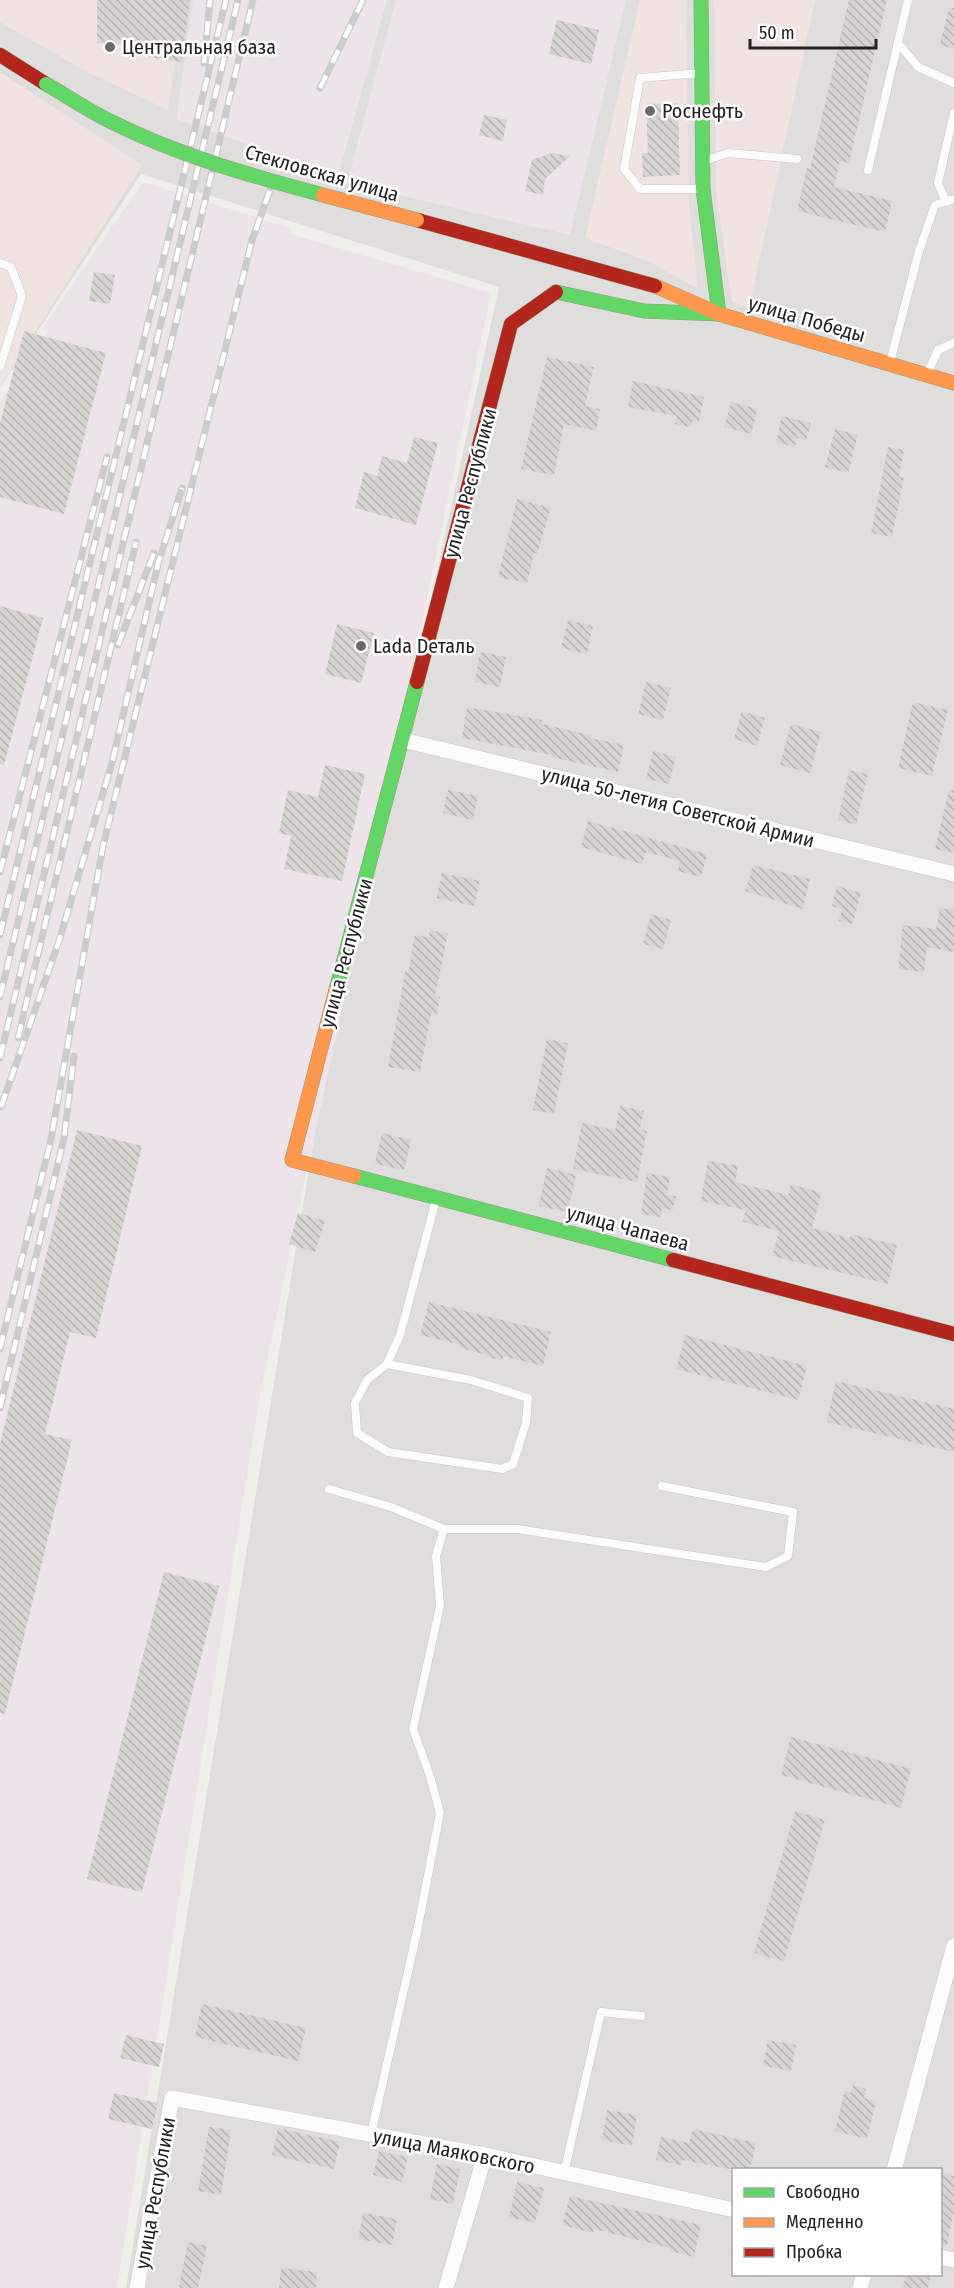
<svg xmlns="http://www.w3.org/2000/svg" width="954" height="2288" font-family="'Fira Sans Condensed',sans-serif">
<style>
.residential{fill:#dfdedc;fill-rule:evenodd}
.commercial{fill:#f1e3e1}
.industrial{fill:#ede4e9}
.building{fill:url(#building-back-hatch)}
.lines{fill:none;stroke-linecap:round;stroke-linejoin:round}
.lane-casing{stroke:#c9c8c7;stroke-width:9}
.street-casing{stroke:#c9c8c7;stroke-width:16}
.fast-casing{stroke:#999a82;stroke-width:15}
.slow-casing{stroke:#999a82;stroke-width:15}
.jam-casing{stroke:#999a82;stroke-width:15}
.lane{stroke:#fdfcfc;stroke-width:8}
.street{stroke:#fdfcfc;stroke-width:15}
.fast{stroke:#63d668;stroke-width:14}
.slow{stroke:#ff974d;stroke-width:14}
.jam{stroke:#b3261e;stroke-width:14}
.rail-casing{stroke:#ccc;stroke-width:7}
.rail{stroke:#fff;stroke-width:4.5;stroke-dasharray:14;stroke-linecap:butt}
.fast-bridge-casing{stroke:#999a82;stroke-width:15;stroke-linecap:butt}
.slow-bridge-casing{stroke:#999a82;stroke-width:15;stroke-linecap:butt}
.fast-bridge{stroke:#63d668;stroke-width:14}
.slow-bridge{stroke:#ff974d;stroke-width:14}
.poi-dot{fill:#6a6968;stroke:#fff;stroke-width:2}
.labels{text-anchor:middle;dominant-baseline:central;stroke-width:5;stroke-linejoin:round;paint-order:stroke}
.poi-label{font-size:20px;fill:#222;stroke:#fff;text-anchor:start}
.street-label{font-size:20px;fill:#222;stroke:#fff}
</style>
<defs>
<pattern id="building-back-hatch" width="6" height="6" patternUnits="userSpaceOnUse" patternTransform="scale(1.5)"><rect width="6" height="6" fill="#d7d4d2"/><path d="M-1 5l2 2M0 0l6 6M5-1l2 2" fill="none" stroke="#b8b6b4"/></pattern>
</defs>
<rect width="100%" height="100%" fill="#f0eeeb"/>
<!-- residential -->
<path class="residential" d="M0,0h954v2288h-828l189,-1156 184,-845 -358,-113 -141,214zM734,2170h206v104h-206z"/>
<!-- commercial -->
<g class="commercial">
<polygon points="0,0 184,0 168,110 87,72 0,22"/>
<polygon points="640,0 686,0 689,204 698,289 648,261 585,238"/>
<polygon points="714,0 815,0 749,308 732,302 716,191"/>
<polygon points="0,72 142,165 0,387"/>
</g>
<!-- industrial -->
<g class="industrial">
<polygon points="193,0 387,0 338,176 176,119"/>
<polygon points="396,0 626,0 570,235 347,183"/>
<polygon points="143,182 291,228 291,234 491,293 260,1395 117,2288 0,2288 0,401 47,331 42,329"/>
</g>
<!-- building -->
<g class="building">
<polygon points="97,0 190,0 182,62 148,57 149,46 97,43"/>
<polygon points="849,0 887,0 849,163 840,161 834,187 892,201 885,232 797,211 807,168 810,169"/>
<polygon points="949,8 954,8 954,49 940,45"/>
<polygon points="557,20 599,30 591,64 549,54"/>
<polygon points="678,103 680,175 643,177 642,153 648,153 646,104"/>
<polygon points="484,115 507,120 503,141 479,135"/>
<polygon points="552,153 570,156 545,179 543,195 525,191 532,160"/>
<polygon points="94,272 115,275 110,304 89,301"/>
<polygon points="24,331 106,353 64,514 0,497 0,423"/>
<polygon points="547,357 594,367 585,406 600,409 596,431 564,424 554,475 521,469"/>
<polygon points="633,381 704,397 699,422 692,421 691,427 675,424 677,416 628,407"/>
<polygon points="731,402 758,409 751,434 724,427"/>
<polygon points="782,416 811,423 806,440 797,438 795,447 776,442"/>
<polygon points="835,429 858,435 848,473 825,467"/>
<polygon points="414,437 438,443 416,525 355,508 364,472 377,476 382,456 407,463"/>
<polygon points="888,447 904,450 899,477 904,478 892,537 871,533"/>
<polygon points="517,499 551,508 537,554 534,553 527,583 498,577"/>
<polygon points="0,606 43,618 4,765 0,764"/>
<polygon points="568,620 593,626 587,654 561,648"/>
<polygon points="337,624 374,633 361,683 325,674"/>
<polygon points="480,652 506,657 500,687 475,682"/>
<polygon points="646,682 671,688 663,720 638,714"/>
<polygon points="913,702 948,710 932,776 898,768"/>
<polygon points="467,707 542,720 542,724 591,735 591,738 624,745 618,772 551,757 552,755 462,738"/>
<polygon points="742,711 765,718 757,746 734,739"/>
<polygon points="791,724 821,732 810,773 780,765"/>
<polygon points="653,751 676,757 669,784 646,779"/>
<polygon points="325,765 365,774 342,881 284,869 291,836 279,833 288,790 318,797"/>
<polygon points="849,770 868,774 856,825 838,820"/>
<polygon points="448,790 478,796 473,820 443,813"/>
<polygon points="949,790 954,790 954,853 935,849"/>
<polygon points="588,821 707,854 701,877 678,871 680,861 646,852 642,864 581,847"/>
<polygon points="753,865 810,879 803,909 745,891"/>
<polygon points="442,873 480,881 474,906 437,898"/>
<polygon points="837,886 861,893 853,924 839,921 842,909 832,906"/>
<polygon points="940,908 954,910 954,952 927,947 924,972 898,969 903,925 936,929"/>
<polygon points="651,914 671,920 663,949 643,944"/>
<polygon points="430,930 448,934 435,996 440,997 437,1015 431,1014 420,1072 388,1067 405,972 408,972 415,935 429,937"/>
<polygon points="547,1039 568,1043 554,1114 533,1110"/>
<polygon points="620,1106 644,1111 640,1129 647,1131 637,1182 573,1169 582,1123 615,1130"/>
<polygon points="77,1130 142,1146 96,1338 70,1332 45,1434 72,1440 5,1714 0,1713 0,1444"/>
<polygon points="382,1133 411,1140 404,1170 375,1164"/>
<polygon points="708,1161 738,1166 735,1182 788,1195 791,1184 822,1193 812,1228 850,1238 851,1234 897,1245 888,1284 772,1256 779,1231 743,1222 746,1210 701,1201"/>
<polygon points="547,1168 576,1175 568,1212 539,1206"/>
<polygon points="647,1173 670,1177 667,1195 676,1196 673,1210 662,1208 661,1217 641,1214"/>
<polygon points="298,1213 325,1221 315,1252 289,1244"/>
<polygon points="429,1302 551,1332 543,1366 503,1356 502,1360 486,1357 487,1355 460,1348 461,1345 420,1335"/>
<polygon points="685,1335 807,1366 798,1400 676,1369"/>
<polygon points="836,1381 954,1409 954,1452 827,1422"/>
<polygon points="164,1572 219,1586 142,1892 87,1879"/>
<polygon points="791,1737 911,1769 901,1808 781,1775"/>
<polygon points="795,1811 825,1820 784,1961 754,1953"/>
<polygon points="202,2004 306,2028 298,2061 195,2037"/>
<polygon points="126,2035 164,2044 159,2067 120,2058"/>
<polygon points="768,2040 796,2045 791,2071 763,2066"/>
<polygon points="853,2085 866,2089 864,2098 876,2101 867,2139 835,2131 845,2091 851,2093"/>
<polygon points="114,2093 158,2103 152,2129 108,2119"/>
<polygon points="607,2110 637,2115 632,2146 602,2140"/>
<polygon points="209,2127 231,2130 221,2195 198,2191"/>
<polygon points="278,2128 340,2142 334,2169 272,2155"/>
<polygon points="693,2129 756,2143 750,2169 729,2169 683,2160 681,2165 656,2160 661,2137 689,2143"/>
<polygon points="379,2151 408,2157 402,2182 373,2175"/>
<polygon points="437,2164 460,2169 453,2204 430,2199"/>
<polygon points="940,2173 954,2176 954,2211 947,2246 940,2245"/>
<polygon points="517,2182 544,2188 535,2223 509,2217"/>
<polygon points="570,2196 701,2225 694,2257 669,2251 670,2248 594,2229 593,2233 562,2225"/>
<polygon points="363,2213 397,2219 392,2245 358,2239"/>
<polygon points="188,2242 207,2246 198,2288 179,2288"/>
<polygon points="281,2268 317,2272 316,2288 279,2288"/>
<polygon points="906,2274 931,2274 928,2288 903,2288"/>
</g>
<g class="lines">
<defs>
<g id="lane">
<polyline points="898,43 918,67 954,83"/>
<polyline points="700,73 640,78 624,169 640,189 701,189"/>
<polyline points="704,161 728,153 797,159"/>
<polyline points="868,170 908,0"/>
<polyline points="946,202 938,183 954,113"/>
<polyline points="0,263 11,267 22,296 0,367"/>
<polyline points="890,362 919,251 935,205 954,199"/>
<polyline points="927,374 938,350 954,343"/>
<polyline points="387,1364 471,1380 528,1398 526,1423 513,1464 502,1469 388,1452 357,1433 355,1403 367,1380 387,1364 400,1335 436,1200"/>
<polyline points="329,1489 391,1507 444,1529"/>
<polyline points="371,2134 417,1932 440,1813 430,1776 413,1729 440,1606 436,1556 444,1529 517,1529 766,1567 788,1556 793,1512 662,1486"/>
<polyline points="564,2173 601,2012 641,2016"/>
</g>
<g id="street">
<polyline points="403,740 954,874"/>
<polyline points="894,2170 954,1946"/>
<polyline points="940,2257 954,2260"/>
<polyline points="137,2288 172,2098 485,2155 734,2210"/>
<polyline points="446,2288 485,2155"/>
<polyline points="860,2288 864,2274"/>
</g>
<g id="fast">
<polyline points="556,292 644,311 719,314 703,189 701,0"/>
<polyline points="336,990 417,682"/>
<polyline points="354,1176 673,1260"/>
</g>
<g id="slow">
<polyline points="655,286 719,314 954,383"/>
<polyline points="336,990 292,1160 354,1176"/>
</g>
<g id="jam">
<polyline points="0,55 46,84"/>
<polyline points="417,220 655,286"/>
<polyline points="417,682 511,324 556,292"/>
<polyline points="673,1260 954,1334"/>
</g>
</defs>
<!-- lane casing -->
<use href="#lane" class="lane-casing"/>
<!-- street casing -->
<use href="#street" class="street-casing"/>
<!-- fast casing -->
<use href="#fast" class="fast-casing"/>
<!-- slow casing -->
<use href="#slow" class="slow-casing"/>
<!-- jam casing -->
<use href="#jam" class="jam-casing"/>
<!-- lane -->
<use href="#lane" class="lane"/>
<!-- street -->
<use href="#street" class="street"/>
<!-- fast -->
<use href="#fast" class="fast"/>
<!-- slow -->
<use href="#slow" class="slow"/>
<!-- jam -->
<use href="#jam" class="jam"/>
<defs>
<g id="rail">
<polyline points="204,63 210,0"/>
<polyline points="320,88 363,0"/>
<polyline points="118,645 154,553"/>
<polyline points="0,872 107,457"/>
<polyline points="0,935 226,0"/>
<polyline points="0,997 238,0"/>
<polyline points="18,1038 136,542"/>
<polyline points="0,1058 253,0"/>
<polyline points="1,1107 59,941 112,763 158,564 182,488"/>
<polyline points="0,1349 51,1139 103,846 252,240 270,190"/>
<polyline points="0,1408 64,1138 74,1056"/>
</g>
</defs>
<!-- rail casing -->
<use href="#rail" class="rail-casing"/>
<!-- rail -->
<use href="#rail" class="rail"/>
<defs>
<path id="fast-bridge" d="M46,84c23,13 44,28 68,39 66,33 138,53 209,72"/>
<polyline id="slow-bridge" points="323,195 417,220"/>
</defs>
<!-- fast-bridge casing -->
<use href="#fast-bridge" class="fast-bridge-casing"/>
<!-- slow-bridge casing -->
<use href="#slow-bridge" class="slow-bridge-casing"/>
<!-- fast-bridge -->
<use href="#fast-bridge" class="fast-bridge"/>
<!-- slow-bridge -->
<use href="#slow-bridge" class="slow-bridge"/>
</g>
<!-- markers -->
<g class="poi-dot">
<circle cx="110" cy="47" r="6"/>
<circle cx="650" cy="111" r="6"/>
<circle cx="361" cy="646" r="6"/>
</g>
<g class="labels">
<!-- poi labels -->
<g class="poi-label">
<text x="122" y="47">Центральная база</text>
<text x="662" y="111">Роснефть</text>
<text x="373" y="646">Lada Dеталь</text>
</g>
<!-- street labels -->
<g class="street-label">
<text transform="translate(322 173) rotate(16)">Стекловская улица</text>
<text transform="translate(807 319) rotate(16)">улица Победы</text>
<text transform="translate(470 483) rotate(-75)">улица Республики</text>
<text transform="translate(678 807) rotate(14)">улица 50-летия Советской Армии</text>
<text transform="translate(346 953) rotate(-75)">улица Республики</text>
<text transform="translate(628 1228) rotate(15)">улица Чапаева</text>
<text transform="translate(454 2151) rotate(11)">улица Маяковского</text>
<text transform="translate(155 2193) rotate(-80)">улица Республики</text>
</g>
</g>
<!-- legend -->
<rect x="732" y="2168" width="210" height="108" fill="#ffffff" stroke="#a7a7a7" stroke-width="1.5"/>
<rect x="744" y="2188" width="30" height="9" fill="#63d668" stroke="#a7a7a7" stroke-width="1.5"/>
<text x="786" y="2198" font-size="18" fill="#222222">Свободно</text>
<rect x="744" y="2218" width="30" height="9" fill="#ff974d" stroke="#a7a7a7" stroke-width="1.5"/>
<text x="786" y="2228" font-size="18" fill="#222222">Медленно</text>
<rect x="744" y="2248" width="30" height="9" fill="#b3261e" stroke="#a7a7a7" stroke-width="1.5"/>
<text x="786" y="2258" font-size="18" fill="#222222">Пробка</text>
<!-- scale -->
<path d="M750 39v9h126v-9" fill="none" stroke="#222222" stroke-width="3"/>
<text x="759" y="39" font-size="18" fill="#222222" stroke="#ffffff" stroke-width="4.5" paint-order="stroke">50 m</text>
</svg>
